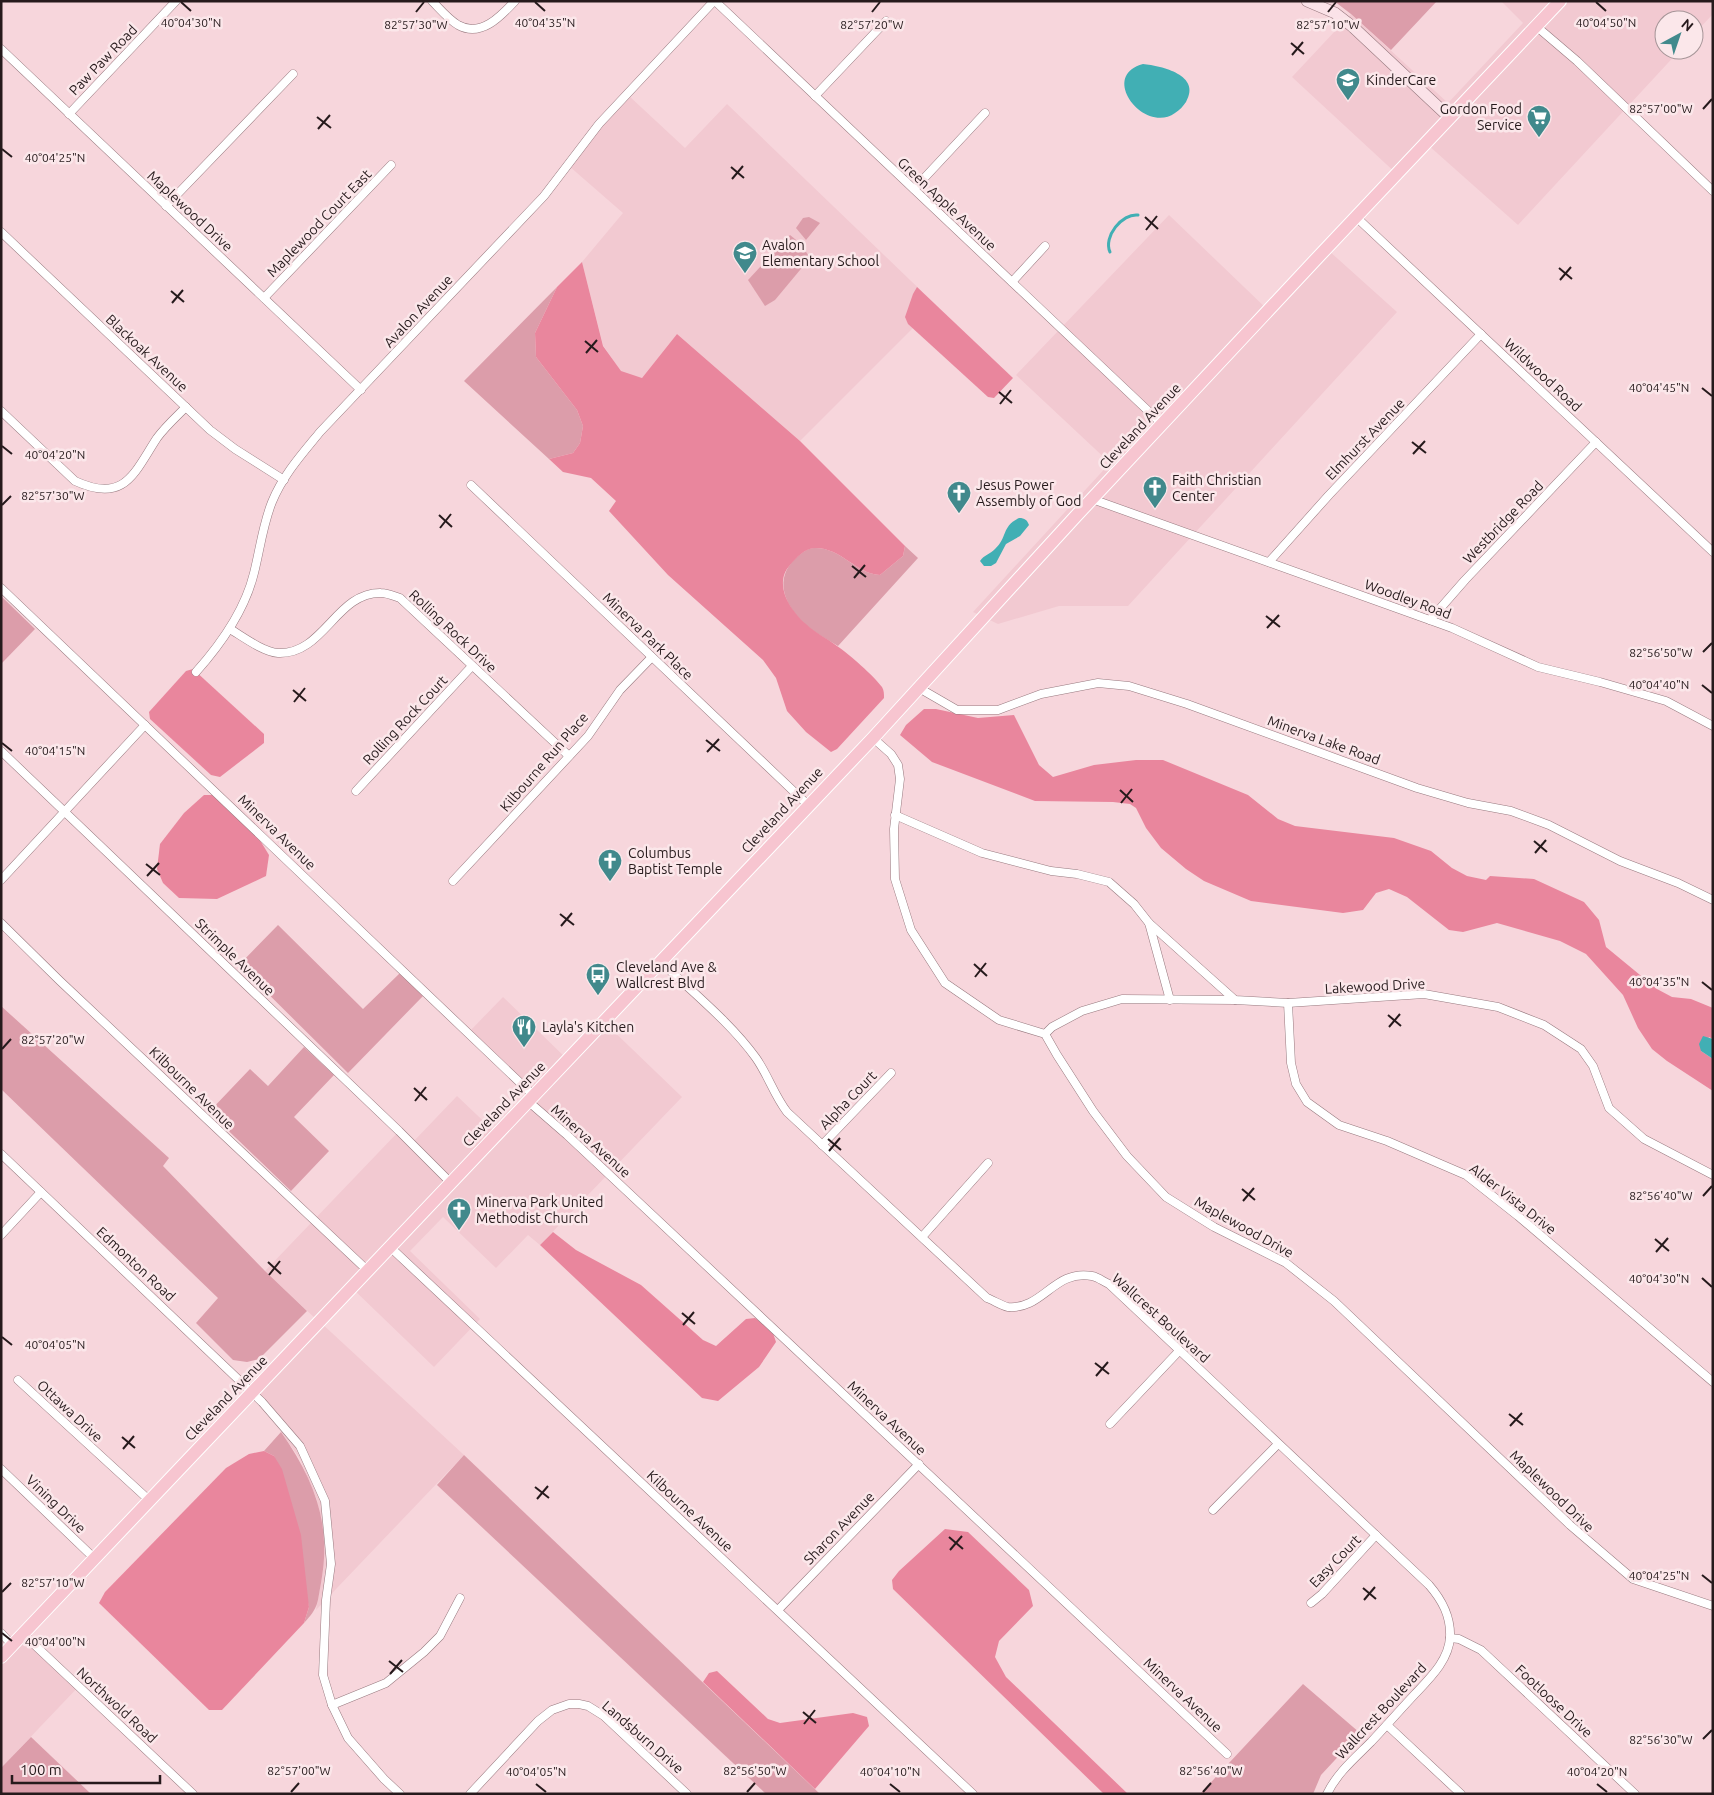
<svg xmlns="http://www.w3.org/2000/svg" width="1714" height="1795" font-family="Ubuntu,sans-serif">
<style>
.built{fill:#f2c9d1}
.green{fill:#dc9daa}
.forest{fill:#e9869d}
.water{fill:#41afb4}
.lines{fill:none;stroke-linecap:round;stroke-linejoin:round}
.stream{stroke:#41afb4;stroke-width:3}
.street-casing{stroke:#97797f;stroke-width:9}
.secondary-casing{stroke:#97797f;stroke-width:12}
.primary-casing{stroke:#fff;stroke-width:14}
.street{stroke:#fff;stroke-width:8}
.secondary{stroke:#fbe2e8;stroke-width:11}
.primary{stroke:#f7c5d0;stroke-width:12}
.ticks{fill:none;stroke:#261a1c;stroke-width:2}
.labels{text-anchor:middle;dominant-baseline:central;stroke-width:5;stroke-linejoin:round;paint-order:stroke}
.street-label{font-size:14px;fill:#261a1c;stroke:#fbe7ea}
.poi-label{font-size:14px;fill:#261a1c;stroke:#fbe7ea;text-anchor:start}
.ticks-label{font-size:12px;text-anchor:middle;fill:#261a1c;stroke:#fbe7ea;stroke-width:5;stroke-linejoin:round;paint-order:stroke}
</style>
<rect width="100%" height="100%" fill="#f7d6dc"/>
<!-- built -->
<g class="built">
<polygon points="1501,1 1713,1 1713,14 1694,34 1694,20 1664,20 1664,50 1680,50 1518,225 1428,145 1399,176 1292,77 1351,14 1448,103 1523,23"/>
<polygon points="628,95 685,148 727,104 936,305 800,441 677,334 642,378 621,372 603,345 582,262 623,213 569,166"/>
<polygon points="1169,215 1269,311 1328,250 1397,312 1128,606 1059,606 998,624 973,612 1110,463 1016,375"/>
<polygon points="503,997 568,1060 604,1022 682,1097 540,1245 528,1235 496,1268 443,1217 410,1251 480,1319 434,1367 352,1288 319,1321 464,1455 316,1610 323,1571 324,1543 317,1500 300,1459 281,1432 285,1428 251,1390 318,1321 265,1271 400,1130 413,1142 457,1096 497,1134 533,1096 468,1033"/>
<polygon points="24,1632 80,1685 1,1768 1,1657"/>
</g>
<!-- green -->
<g class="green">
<polygon points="1334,1 1437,1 1391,50 1351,14"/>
<polygon points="809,217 820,223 806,240 796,228 803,218"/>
<polygon points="790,235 801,244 810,258 775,300 765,306 748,280"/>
<polygon points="557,287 535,333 536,357 577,410 583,426 580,443 573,453 549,459 464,381"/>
<path d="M905,546l13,12 -80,88c-11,-7 -23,-13 -32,-21 -19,-17 -32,-42 -14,-63 5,-6 15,-14 22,-14 27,-1 42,26 66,27l23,-19z"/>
<polygon points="1,596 35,629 2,663 1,663"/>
<polygon points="278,925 363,1009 400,973 423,996 348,1073 239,965"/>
<polygon points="1,1006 169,1158 163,1166 265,1271 307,1311 259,1359 247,1362 233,1360 196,1323 218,1298 1,1089"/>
<polygon points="304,1047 334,1075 294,1117 329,1151 291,1191 209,1112 250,1069 268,1086"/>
<path d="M281,1432c33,47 51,92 40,151 -4,21 -2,24 -17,40l5,-16 -35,-151 -10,-5z"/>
<polygon points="464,1455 820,1794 766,1794 437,1485"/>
<polygon points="1303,1684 1360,1733 1321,1775 1313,1794 1200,1794"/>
<polygon points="31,1737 90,1793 89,1794 1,1794 1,1768"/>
</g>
<!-- forest -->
<g class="forest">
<path d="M582,262l21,84 18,25 21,7 35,-44 123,107 105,105 -2,10 -23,19c-24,-1 -38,-27 -65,-27 -10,0 -19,10 -25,17 -17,19 0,45 16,59 9,9 21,14 31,22 13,9 36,29 45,41 2,3 2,7 2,11l-47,51 -6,3 -25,-20 -19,-21 -11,-33 -13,-18 -95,-85 -59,-64 7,-10 -25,-23 -28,-6 -14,-13 24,-6 7,-10 3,-17 -6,-16 -41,-53 -1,-24 22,-46z"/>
<polygon points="917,287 1013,378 994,398 988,397 908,324 905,317 913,294"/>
<polygon points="193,669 264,734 264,743 220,777 211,775 150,719 149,712 186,671"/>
<polygon points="924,709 936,709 978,718 1014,715 1039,765 1053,777 1094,765 1136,760 1163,760 1248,795 1278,819 1295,826 1394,838 1431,851 1452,868 1467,876 1486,880 1490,876 1534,879 1584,902 1599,920 1606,947 1657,989 1672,997 1691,999 1713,1008 1713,1039 1709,1037 1701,1051 1713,1059 1713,1091 1667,1061 1652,1049 1638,1028 1623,995 1586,954 1560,941 1497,923 1463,932 1449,930 1407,897 1389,889 1376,893 1363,910 1343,913 1251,901 1204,881 1186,869 1161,848 1146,828 1136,808 1130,804 1113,802 1035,801 932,762 900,735 906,725"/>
<polygon points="204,795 213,795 258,837 269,855 266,876 217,899 179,898 163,883 157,869 160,844 184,813"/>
<polygon points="553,1232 576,1250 641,1285 703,1340 716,1346 746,1319 755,1318 772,1330 776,1342 759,1367 718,1401 702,1398 540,1245"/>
<polygon points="264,1451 274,1456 282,1469 301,1535 309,1607 304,1623 222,1710 209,1710 99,1603 105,1592 226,1468 249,1454"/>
<polygon points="945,1529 968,1532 1029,1590 1033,1606 999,1641 995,1657 1006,1677 1128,1794 1104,1794 893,1589 892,1580 899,1571"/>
<polygon points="717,1671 768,1719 780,1723 853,1713 867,1717 869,1726 815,1789 703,1682 709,1673"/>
</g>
<!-- water -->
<g class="water">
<path d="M1143,64c19,2 59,11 43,38 -3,4 -6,8 -11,11 -30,22 -77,-37 -32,-49z"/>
<path d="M1019,518c6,0 8,2 10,7l-9,11 -14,8 -10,19 -5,3h-7l-4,-5c4,-6 10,-7 15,-12 13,-12 6,-22 24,-31z"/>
<polygon points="1703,1036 1713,1039 1713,1059 1701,1051 1699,1044"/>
</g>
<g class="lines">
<!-- stream -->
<path class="stream" d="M1110,252c-7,-15 12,-39 28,-37"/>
<defs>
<g id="street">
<path d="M432,1c8,8 16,18 26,24 23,13 43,-9 57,-24"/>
<polyline points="715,1 1162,424"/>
<polyline points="1536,26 1577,61 1713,191"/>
<polyline points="1,49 361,390"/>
<polyline points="815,96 886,21"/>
<polyline points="69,114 176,1"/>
<polyline points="914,189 985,113"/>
<polyline points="166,206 293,74"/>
<polyline points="1356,217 1713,552"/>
<polyline points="1,232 210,430 235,449 284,480"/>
<polyline points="1012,282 1045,246"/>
<polyline points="264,298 391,165"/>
<path d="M1,411l74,70c50,23 59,-8 82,-43 8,-11 19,-21 29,-31"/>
<polyline points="471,485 808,805"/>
<polyline points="1092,499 1452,628 1538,667 1600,682 1666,701 1713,726"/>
<polyline points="1269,562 1329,495 1481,334"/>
<polyline points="1,588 534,1096"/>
<polyline points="1430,620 1465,580 1596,442"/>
<path d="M230,629c12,7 33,23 48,24 46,2 58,-61 103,-60 6,0 13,3 19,5l169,158"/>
<path d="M196,672c25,-28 49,-62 58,-99 6,-24 9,-49 18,-71 11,-27 30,-48 48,-70l224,-236 55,-72 115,-123"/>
<polyline points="919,688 957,710 998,710 1041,694 1098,683 1129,686 1187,704 1417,788 1468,803 1511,811 1549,825 1620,861 1678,883 1713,900"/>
<polyline points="873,738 891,754 898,765 900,779 894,829 895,879 911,930 945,983 999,1020 1045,1034 1057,1055 1093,1111 1127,1156 1166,1197 1214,1227 1286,1263 1334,1301 1570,1525 1633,1579 1713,1606"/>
<polyline points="1,751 399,1131 450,1182"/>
<polyline points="356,791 472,666"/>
<polyline points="895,815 982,853 1051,871 1077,874 1109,882 1134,904 1149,923 1235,1000 1288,1003 1424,994 1498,1007 1544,1025 1581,1049 1593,1066 1609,1108 1644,1139 1713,1175"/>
<polyline points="1,880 145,725"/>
<polyline points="453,881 588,736 620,690 652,657"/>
<polyline points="1,923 60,981 367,1270"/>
<polyline points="1149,923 1170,1000"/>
<path d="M660,961c32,31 70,61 96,97 12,17 18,37 31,54l200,186c6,2 15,8 21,9 35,3 46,-38 84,-31 6,1 12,6 17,8l320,301c13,15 22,31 21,52 -1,23 -20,41 -35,57 -15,16 -29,32 -44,48 -16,16 -34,31 -44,52"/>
<polyline points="1288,1003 1291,1063 1296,1084 1307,1102 1339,1125 1387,1141 1466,1175 1518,1216 1713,1382"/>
<polyline points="1045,1034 1052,1027 1082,1011 1122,999 1235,1000"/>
<polyline points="529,1102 567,1135 1227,1754"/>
<polyline points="822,1145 891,1073"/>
<polyline points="1,1154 262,1402 300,1446 325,1501 331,1564 326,1600 323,1675 332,1705 348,1738 384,1779 400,1794"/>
<polyline points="1,1235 41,1192"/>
<polyline points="922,1237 988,1163"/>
<polyline points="390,1247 973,1794"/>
<polyline points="18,1380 149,1500"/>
<polyline points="1110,1424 1179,1351"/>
<polyline points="1,1469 94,1558"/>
<polyline points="1213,1510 1278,1444"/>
<polyline points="1311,1603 1322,1594 1376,1535"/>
<polyline points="778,1610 919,1464"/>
<polyline points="1,1633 12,1645"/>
<polyline points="23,1634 193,1794"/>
<polyline points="1450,1638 1459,1639 1481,1650 1635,1794"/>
<polyline points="332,1705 386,1683 424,1652 440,1636 460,1598"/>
<polyline points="1387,1725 1461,1794"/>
<polyline points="470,1794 538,1721 552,1710 569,1704 579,1704 588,1706 604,1716 687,1794"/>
</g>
<polyline id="secondary" points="1307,1 1335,13 1353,27 1450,118"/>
<polyline id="primary" points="1,1657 873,738 1076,516 1320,255 1560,1"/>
</defs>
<!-- street casing -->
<use href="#street" class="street-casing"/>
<!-- secondary casing -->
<use href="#secondary" class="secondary-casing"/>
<!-- primary casing -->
<use href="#primary" class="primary-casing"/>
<!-- street -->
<use href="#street" class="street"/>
<!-- secondary -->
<use href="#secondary" class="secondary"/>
<!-- primary -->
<use href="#primary" class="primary"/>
</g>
<!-- ticks -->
<path class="ticks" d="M181,2l10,9M535,2l10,9M1596,2l10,9M416,12l8,-10M872,12l8,-10M1328,12l8,-10M1291,43l13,11M1292,55l11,-13M1703,109l9,-10M317,117l14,11M318,129l12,-14M2,149l10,8M731,167l13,11M732,179l11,-13M1145,217l13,12M1146,230l11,-14M1559,268l13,11M1560,280l11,-13M171,291l13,11M172,303l11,-13M585,341l13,11M586,353l11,-13M1702,388l10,8M999,392l13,11M1000,404l11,-14M1412,442l14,11M2,446l10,8M1413,454l12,-13M2,505l9,-9M439,515l13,12M440,528l11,-14M852,566l14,11M854,578l11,-13M1266,616l14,11M1267,628l12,-13M1703,652l9,-9M1702,685l10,8M293,690l13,11M294,702l11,-14M706,740l14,11M2,743l10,8M707,752l12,-13M1120,790l13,12M1121,803l11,-14M1534,841l13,11M1535,853l11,-13M146,864l14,11M147,876l12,-13M560,914l14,11M561,926l11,-13M974,964l13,12M975,977l11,-14M1702,982l10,8M1388,1015l13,11M1389,1027l11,-13M2,1049l9,-10M414,1088l13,12M415,1101l11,-14M828,1139l13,11M829,1151l11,-13M1242,1189l13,11M1703,1196l9,-10M1243,1201l11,-13M1655,1239l14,12M1656,1252l12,-14M268,1262l13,12M269,1275l11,-14M1702,1278l10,9M682,1313l13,11M683,1325l11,-13M2,1337l10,8M1095,1363l14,11M1096,1376l12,-14M1509,1414l14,11M1510,1426l12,-13M122,1437l13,11M123,1449l11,-13M535,1487l14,11M537,1499l11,-13M949,1537l14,12M950,1550l12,-14M1702,1575l10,8M1363,1588l13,11M2,1592l9,-9M1364,1600l11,-13M2,1633l10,8M389,1661l14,11M390,1674l12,-14M803,1712l13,11M804,1724l11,-14M1703,1739l9,-9M536,1784l10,8M890,1784l10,8M1597,1784l10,8M291,1792l8,-9M747,1792l8,-9M1203,1792l8,-9"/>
<!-- icons -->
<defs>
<symbol id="school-pin" viewBox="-11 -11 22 30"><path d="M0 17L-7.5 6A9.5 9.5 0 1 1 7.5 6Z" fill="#41898c" stroke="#fbe7ea"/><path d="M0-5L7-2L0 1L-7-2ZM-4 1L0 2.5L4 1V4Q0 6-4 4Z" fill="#fff"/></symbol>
<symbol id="supermarket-pin" viewBox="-11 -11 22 30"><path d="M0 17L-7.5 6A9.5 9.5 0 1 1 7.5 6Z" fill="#41898c" stroke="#fbe7ea"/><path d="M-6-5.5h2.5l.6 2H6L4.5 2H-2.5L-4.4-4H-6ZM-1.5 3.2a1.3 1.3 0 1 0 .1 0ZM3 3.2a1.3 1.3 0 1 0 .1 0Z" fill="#fff"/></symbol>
<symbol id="church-pin" viewBox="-11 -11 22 30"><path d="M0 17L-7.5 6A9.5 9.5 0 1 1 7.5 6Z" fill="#41898c" stroke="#fbe7ea"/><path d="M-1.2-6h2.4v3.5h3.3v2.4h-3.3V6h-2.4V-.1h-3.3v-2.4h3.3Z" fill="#fff"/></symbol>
<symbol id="bus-pin" viewBox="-11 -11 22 30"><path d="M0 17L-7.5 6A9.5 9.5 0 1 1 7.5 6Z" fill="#41898c" stroke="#fbe7ea"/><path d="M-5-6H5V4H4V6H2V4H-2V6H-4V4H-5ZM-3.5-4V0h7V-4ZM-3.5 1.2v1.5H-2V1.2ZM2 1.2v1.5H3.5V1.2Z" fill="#fff"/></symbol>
<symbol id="restaurant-pin" viewBox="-11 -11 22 30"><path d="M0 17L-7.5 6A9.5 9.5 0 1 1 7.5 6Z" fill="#41898c" stroke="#fbe7ea"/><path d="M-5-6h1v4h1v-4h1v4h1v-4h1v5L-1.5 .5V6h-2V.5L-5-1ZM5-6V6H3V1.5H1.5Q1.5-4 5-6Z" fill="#fff"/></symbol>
</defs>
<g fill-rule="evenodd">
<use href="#school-pin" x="1334" y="66" width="28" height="38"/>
<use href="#supermarket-pin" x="1525" y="103" width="28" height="38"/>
<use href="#school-pin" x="731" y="239" width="28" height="38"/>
<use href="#church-pin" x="1141" y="474" width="28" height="38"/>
<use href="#church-pin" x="945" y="479" width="28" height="38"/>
<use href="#church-pin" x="596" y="847" width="28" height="38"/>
<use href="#bus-pin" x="584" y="961" width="28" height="38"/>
<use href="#restaurant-pin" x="510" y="1013" width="28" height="38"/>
<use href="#church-pin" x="445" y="1196" width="28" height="38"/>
</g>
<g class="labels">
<!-- street labels -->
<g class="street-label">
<text transform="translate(103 60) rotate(-46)">Paw Paw Road</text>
<text transform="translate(947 204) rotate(43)">Green Apple Avenue</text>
<text transform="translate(190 211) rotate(43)">Maplewood Drive</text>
<text transform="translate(319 223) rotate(-46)">Maplewood Court East</text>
<text transform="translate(418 311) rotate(-47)">Avalon Avenue</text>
<text transform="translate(147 353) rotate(43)">Blackoak Avenue</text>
<text transform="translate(1543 375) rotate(43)">Wildwood Road</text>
<text transform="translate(1140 426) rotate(-47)">Cleveland Avenue</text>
<text transform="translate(1365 439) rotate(-46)">Elmhurst Avenue</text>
<text transform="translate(1503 522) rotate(-46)">Westbridge Road</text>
<text transform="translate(1408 599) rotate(20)">Woodley Road</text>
<text transform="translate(453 631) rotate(43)">Rolling Rock Drive</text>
<text transform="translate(648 636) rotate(44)">Minerva Park Place</text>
<text transform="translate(405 720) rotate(-47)">Rolling Rock Court</text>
<text transform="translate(1324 740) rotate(20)">Minerva Lake Road</text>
<text transform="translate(544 762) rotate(-49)">Kilbourne Run Place</text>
<text transform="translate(782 810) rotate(-47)">Cleveland Avenue</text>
<text transform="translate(277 832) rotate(44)">Minerva Avenue</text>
<text transform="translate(235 957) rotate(44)">Strimple Avenue</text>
<text transform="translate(1375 986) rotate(-3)">Lakewood Drive</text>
<text transform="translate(192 1088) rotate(44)">Kilbourne Avenue</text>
<text transform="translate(848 1100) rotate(-46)">Alpha Court</text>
<text transform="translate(504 1104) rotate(-46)">Cleveland Avenue</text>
<text transform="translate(591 1141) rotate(42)">Minerva Avenue</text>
<text transform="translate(1513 1199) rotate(38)">Alder Vista Drive</text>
<text transform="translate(1244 1227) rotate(29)">Maplewood Drive</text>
<text transform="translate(136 1264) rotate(43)">Edmonton Road</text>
<text transform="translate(1161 1318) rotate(42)">Wallcrest Boulevard</text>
<text transform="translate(226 1398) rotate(-46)">Cleveland Avenue</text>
<text transform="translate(70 1411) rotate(43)">Ottawa Drive</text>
<text transform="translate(887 1418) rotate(43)">Minerva Avenue</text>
<text transform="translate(1552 1491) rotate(44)">Maplewood Drive</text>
<text transform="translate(56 1504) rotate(44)">Vining Drive</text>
<text transform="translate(690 1511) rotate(43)">Kilbourne Avenue</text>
<text transform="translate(839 1528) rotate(-46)">Sharon Avenue</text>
<text transform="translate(1335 1561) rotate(-46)">Easy Court</text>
<text transform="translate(1183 1695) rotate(43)">Minerva Avenue</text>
<text transform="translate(1554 1701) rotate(43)">Footloose Drive</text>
<text transform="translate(117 1705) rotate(43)">Northwold Road</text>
<text transform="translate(1381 1711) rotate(-47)">Wallcrest Boulevard</text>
<text transform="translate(643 1737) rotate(41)">Landsburn Drive</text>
</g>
<!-- poi labels -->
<g class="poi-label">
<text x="1366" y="80">KinderCare</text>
<text x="1522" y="109" text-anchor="end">Gordon Food<tspan x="1522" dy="16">Service</tspan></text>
<text x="762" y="245">Avalon<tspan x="762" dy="16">Elementary School</tspan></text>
<text x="1172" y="480">Faith Christian<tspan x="1172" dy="16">Center</tspan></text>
<text x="976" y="485">Jesus Power<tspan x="976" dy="16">Assembly of God</tspan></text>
<text x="628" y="853">Columbus<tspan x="628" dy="16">Baptist Temple</tspan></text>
<text x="616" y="967">Cleveland Ave &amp;<tspan x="616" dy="16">Wallcrest Blvd</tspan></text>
<text x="542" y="1027">Layla's Kitchen</text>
<text x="476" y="1202">Minerva Park United<tspan x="476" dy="16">Methodist Church</tspan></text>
</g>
</g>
<g class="ticks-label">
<text x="1606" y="27">40°04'50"N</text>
<text x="191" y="27">40°04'30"N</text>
<text x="545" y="27">40°04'35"N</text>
<text x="416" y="29">82°57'30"W</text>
<text x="872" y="29">82°57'20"W</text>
<text x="1328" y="29">82°57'10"W</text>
<text x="1661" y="113">82°57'00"W</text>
<text x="55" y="162">40°04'25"N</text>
<text x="1659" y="392">40°04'45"N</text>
<text x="55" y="459">40°04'20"N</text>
<text x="53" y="500">82°57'30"W</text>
<text x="1661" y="657">82°56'50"W</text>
<text x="1659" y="689">40°04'40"N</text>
<text x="55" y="755">40°04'15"N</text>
<text x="1659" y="986">40°04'35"N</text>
<text x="53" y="1044">82°57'20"W</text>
<text x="1661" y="1200">82°56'40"W</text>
<text x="1659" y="1283">40°04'30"N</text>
<text x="55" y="1349">40°04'05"N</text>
<text x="1659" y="1580">40°04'25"N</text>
<text x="53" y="1587">82°57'10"W</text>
<text x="55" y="1646">40°04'00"N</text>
<text x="1661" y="1744">82°56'30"W</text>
<text x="299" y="1775">82°57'00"W</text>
<text x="755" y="1775">82°56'50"W</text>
<text x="1211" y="1775">82°56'40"W</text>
<text x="536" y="1776">40°04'05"N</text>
<text x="890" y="1776">40°04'10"N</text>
<text x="1597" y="1776">40°04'20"N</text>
</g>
<!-- border -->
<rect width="1714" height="1795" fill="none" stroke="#261a1c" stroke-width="5"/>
<!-- north arrow -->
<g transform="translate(1679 35) rotate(40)"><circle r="24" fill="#fbe7ea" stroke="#a69598"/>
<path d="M0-4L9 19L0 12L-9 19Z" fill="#41898c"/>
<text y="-8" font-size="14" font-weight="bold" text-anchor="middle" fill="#261a1c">N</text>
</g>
<!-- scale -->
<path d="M12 1775v8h148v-8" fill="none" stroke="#261a1c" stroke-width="2.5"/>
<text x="20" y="1775" font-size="15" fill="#261a1c" stroke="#fbe7ea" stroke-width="4" paint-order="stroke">100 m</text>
</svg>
